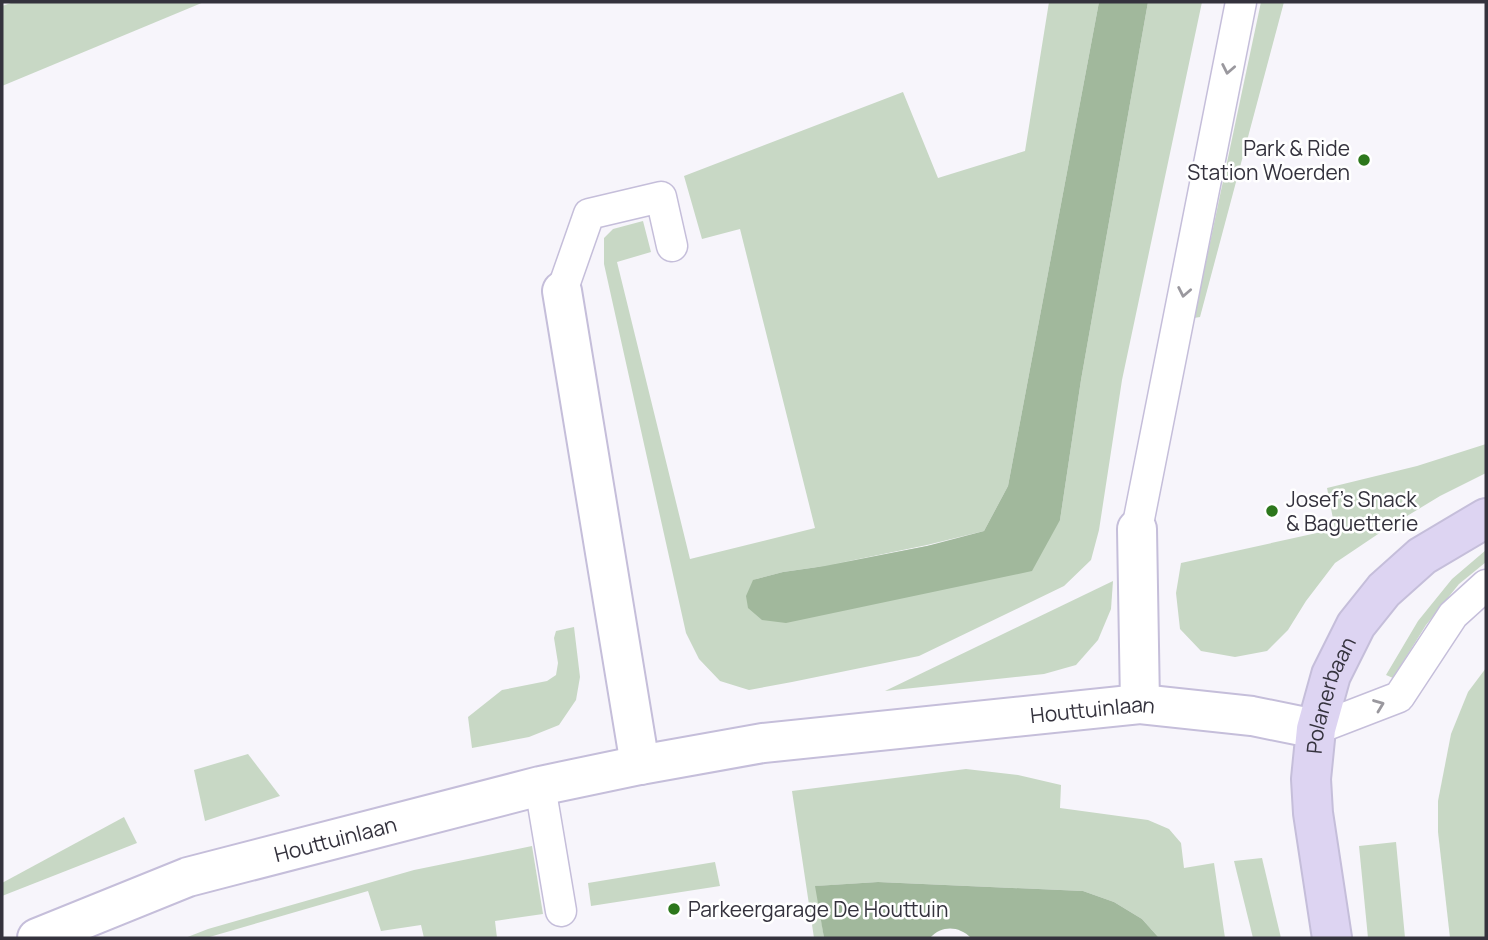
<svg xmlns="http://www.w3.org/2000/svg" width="1488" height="940" font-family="Manrope,sans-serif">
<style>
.green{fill:#c8d8c5}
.water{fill:#a1b89c}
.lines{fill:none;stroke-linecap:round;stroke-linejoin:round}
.service-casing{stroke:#c5beda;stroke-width:33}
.minor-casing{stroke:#c5beda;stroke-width:42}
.secondary-casing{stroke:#c5beda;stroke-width:42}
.service{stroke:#fff;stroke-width:30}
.minor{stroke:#fff;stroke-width:38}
.secondary{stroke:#ddd4f2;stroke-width:38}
.oneway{stroke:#9a989e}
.poi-dot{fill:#2d771c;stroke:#fff;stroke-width:2.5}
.labels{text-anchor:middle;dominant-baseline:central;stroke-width:5;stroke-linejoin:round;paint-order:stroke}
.poi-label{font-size:21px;fill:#34323d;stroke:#fff;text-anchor:start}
.street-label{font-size:21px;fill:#34323d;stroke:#fff}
</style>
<rect width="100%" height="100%" fill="#f7f5fb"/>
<!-- green -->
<g class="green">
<polygon points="14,2 204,2 2,86 2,6"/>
<polygon points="1049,2 1099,2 1008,486 984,531 927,545 825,566 783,572 753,580 1060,520 1081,380 1148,2 1202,2 1122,380 1099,530 1091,560 1064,586 919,656 792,682 749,690 720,681 699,659 686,633 604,264 604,238 613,229 643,221 651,252 617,262 690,559 815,528 740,229 702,239 684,176 903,92 938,178 1025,151"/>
<polygon points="1261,2 1284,2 1200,317 1194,318"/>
<polygon points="1486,444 1486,473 1440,496 1384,530 1335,563 1306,601 1288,630 1267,651 1235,657 1201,651 1180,629 1176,593 1181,563 1335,529 1327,488 1417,466"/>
<polygon points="1486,550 1486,562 1459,584 1426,625 1393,678 1386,675 1418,621 1452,579"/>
<polygon points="1113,581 1111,609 1098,640 1076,665 1044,674 885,691"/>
<polygon points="574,627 580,677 576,700 559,725 529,737 472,748 468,717 502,690 547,681 556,675 558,663 554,638 556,631"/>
<polygon points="1486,668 1486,938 1450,938 1438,832 1438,801 1451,734 1468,692"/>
<polygon points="248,754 280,796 205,821 194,770"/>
<polygon points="966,769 1018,775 1061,785 1060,808 1148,820 1169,829 1181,843 1184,868 1214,863 1225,938 1159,938 1142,919 1114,902 1083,891 878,882 816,886 824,938 814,938 792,791"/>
<polygon points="124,817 137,843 2,896 2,883"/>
<polygon points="1396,842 1405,938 1368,938 1359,846"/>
<polygon points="532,846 543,914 495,921 497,938 424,938 421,925 381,931 368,891 206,938 185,938 208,929 414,870"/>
<polygon points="1262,858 1281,938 1253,938 1234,861"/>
<polygon points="715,862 720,886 591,906 588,883"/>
</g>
<!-- water -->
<g class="water">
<polygon points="1099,2 1148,2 1081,380 1060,520 1032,571 786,623 762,620 748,608 746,596 753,580 783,572 825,566 927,546 984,531 1008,486"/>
<path d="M878,882l205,9 31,11 28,17 17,19h-188c-12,-12 -29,-13 -41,0h-106l-9,-52z"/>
</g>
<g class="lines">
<defs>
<g id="service">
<polyline points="562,291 589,214 661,197 672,246"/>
<polyline points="1137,529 1241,2"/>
<polyline points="1316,729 1399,697 1453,615 1486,585"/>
<polyline points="540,786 561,911"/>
</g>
<g id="minor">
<polyline points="562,291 640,765"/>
<polyline points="1137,529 1140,704"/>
<path id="s1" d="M37,938l151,-61 352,-91 100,-21 123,-22 377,-39 112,12 64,13"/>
</g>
<g id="secondary">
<path id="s2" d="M1332,938l-19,-125 -2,-34 5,-50 15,-54 25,-50 28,-35 38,-34 64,-38"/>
</g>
</defs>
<!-- service casing -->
<use href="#service" class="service-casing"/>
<!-- minor casing -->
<use href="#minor" class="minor-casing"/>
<!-- secondary casing -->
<use href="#secondary" class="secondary-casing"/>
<!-- service -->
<use href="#service" class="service"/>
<!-- minor -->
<use href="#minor" class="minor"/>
<!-- secondary -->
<use href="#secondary" class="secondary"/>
</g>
<!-- one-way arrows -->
<defs><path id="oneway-chevron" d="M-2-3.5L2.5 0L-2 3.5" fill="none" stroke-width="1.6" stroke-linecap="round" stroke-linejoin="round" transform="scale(1.75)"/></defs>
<g class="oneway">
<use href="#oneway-chevron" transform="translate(1228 69) rotate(101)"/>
<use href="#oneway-chevron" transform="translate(1184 292) rotate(101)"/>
<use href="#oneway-chevron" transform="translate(1379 705) rotate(-21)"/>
</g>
<!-- markers -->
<g class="poi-dot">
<circle cx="1364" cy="160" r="7"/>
<circle cx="1272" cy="511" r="7"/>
<circle cx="674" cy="909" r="7"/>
</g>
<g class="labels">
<!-- poi labels -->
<g class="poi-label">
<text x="1350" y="148" text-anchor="end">Park &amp; Ride<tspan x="1350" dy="24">Station Woerden</tspan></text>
<text x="1286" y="499">Josef's Snack<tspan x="1286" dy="24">&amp; Baguetterie</tspan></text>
<text x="688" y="909">Parkeergarage De Houttuin</text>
</g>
<!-- street labels -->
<g class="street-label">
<text stroke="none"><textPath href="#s2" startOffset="247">Polanerbaan</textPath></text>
<text stroke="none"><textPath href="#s1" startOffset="1085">Houttuinlaan</textPath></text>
<text stroke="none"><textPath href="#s1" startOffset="315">Houttuinlaan</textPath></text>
</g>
</g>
<!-- border -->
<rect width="1488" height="940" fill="none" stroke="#34323d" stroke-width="7"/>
</svg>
